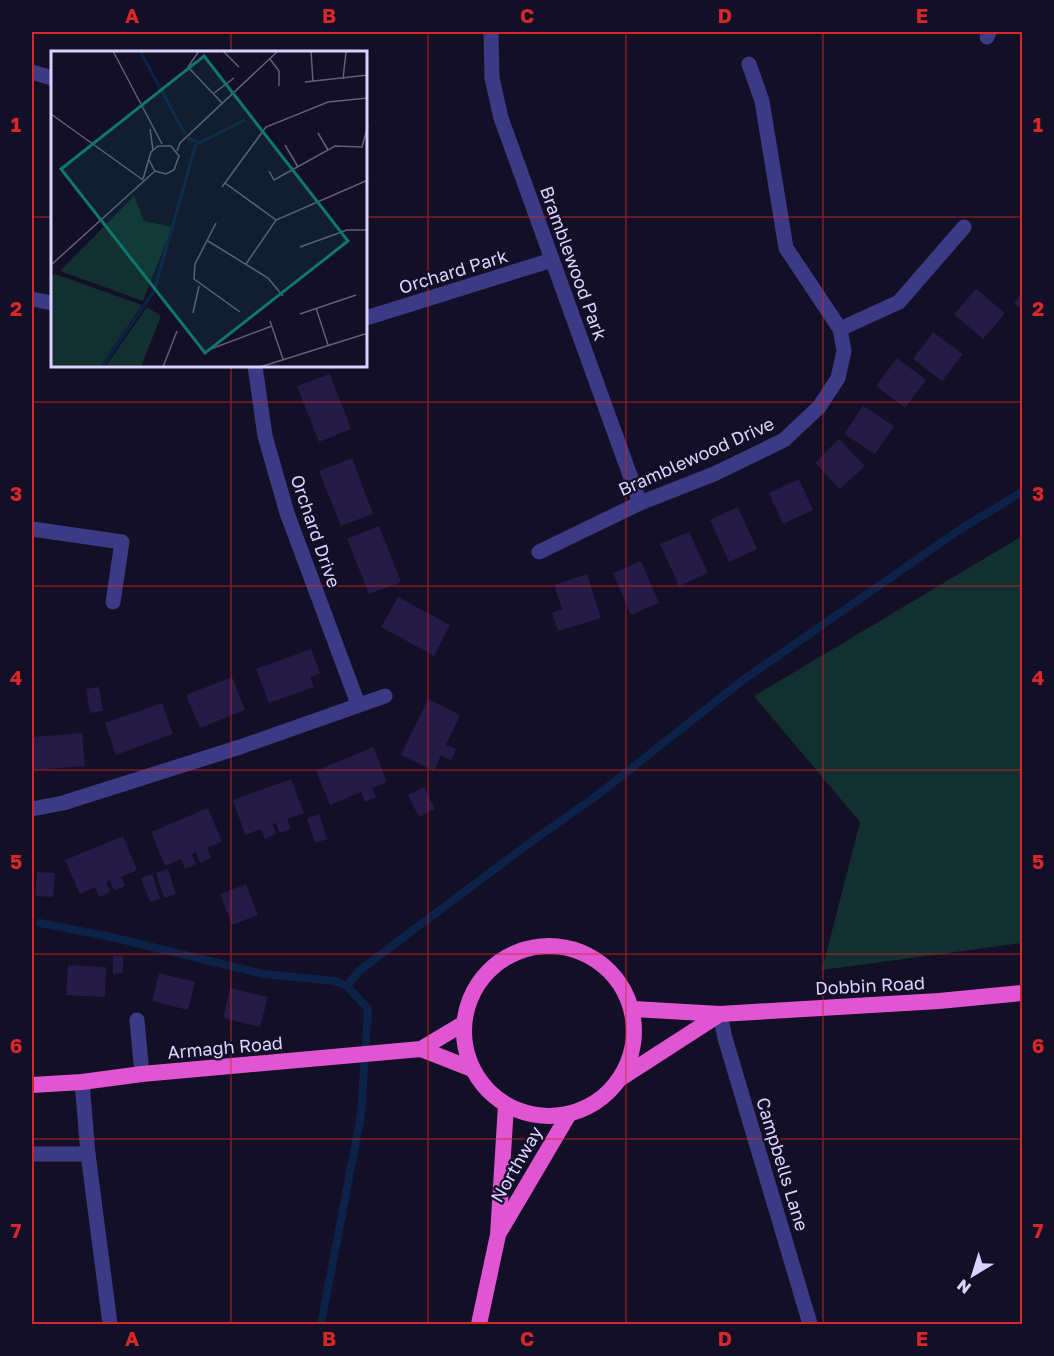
<svg xmlns="http://www.w3.org/2000/svg" width="1054" height="1356" font-family="'Golos Text',sans-serif">
<style>
.green{fill:#12302f}
.lines{fill:none;stroke-linecap:round;stroke-linejoin:round}
.stream{stroke:#0c2248;stroke-width:8}
.building{fill:#241b47}
.minor{stroke:#3d3a85;stroke-width:15}
.trunk{stroke:#e055d1;stroke-width:16}
.grid{fill:none;stroke:#d62828;stroke-width:1.5;stroke-opacity:0.55}
.labels{text-anchor:middle;dominant-baseline:central;stroke-width:4.5;stroke-linejoin:round;paint-order:stroke}
.street-label{font-size:18px;fill:#d9d4ff;stroke:#130f26}
.inset-river{fill:none;stroke:#0c2248;stroke-width:3}
.inset-road{fill:none;stroke:#625e7d;stroke-width:1.5}
.view{fill:#0f766e;fill-opacity:0.15;stroke:#0f766e;stroke-width:3}
.inset-edge{fill:none;stroke:#d9d4ff;stroke-width:3}
.neatline{fill:none;stroke:#d62828;stroke-width:2}
.grid-label{font-size:20px;text-anchor:middle;font-weight:bold;fill:#d62828}
</style>
<rect width="100%" height="100%" fill="#130f26"/>
<!-- green -->
<polygon class="green" points="1022,536 1022,943 822,970 860,822 754,696"/>
<g class="lines">
<!-- stream -->
<g class="stream">
<polyline points="40,923 111,937 264,974 335,981 347,986 368,1009 361,1115 321,1324"/>
<polyline points="347,986 359,971 405,936 542,834 595,797 743,680 962,528 1022,492"/>
</g>
</g>
<!-- building -->
<g class="building">
<polygon points="976,289 1005,313 983,339 954,314"/>
<polygon points="1022,292 1022,310 1014,304"/>
<polygon points="933,332 963,354 942,381 913,359"/>
<polygon points="897,358 926,380 905,408 876,386"/>
<polygon points="330,374 351,429 319,442 297,386"/>
<polygon points="863,406 894,426 875,454 844,434"/>
<polygon points="839,439 865,466 840,489 815,463"/>
<polygon points="352,458 373,514 341,526 319,471"/>
<polygon points="799,479 813,510 783,524 769,493"/>
<polygon points="738,507 757,549 729,562 710,520"/>
<polygon points="379,526 401,582 369,594 347,539"/>
<polygon points="689,532 708,573 679,586 660,544"/>
<polygon points="641,561 659,603 631,615 613,573"/>
<polygon points="587,574 601,618 558,631 552,613 562,609 554,585"/>
<polygon points="398,597 450,625 434,656 381,627"/>
<polygon points="311,649 320,673 310,677 314,687 269,703 256,669"/>
<polygon points="232,677 245,710 200,728 186,695"/>
<polygon points="99,687 103,711 90,713 86,689"/>
<polygon points="428,699 460,715 446,745 456,749 451,760 441,755 434,771 401,755"/>
<polygon points="162,703 173,734 116,755 105,723"/>
<polygon points="82,733 85,766 32,770 32,737"/>
<polygon points="373,747 387,782 372,788 376,797 365,802 361,792 330,805 316,771"/>
<polygon points="291,779 304,813 287,819 291,829 280,833 276,823 272,824 276,834 265,839 261,829 245,835 233,800"/>
<polygon points="424,787 435,809 419,817 408,795"/>
<polygon points="208,808 222,842 207,848 211,858 200,863 196,852 192,854 196,864 185,869 181,859 165,866 151,832"/>
<polygon points="319,814 327,839 315,843 307,819"/>
<polygon points="123,836 137,870 121,877 125,886 114,891 110,880 106,882 110,892 99,897 95,887 80,894 65,860"/>
<polygon points="168,869 176,894 164,898 156,873"/>
<polygon points="37,872 55,873 53,897 35,896"/>
<polygon points="152,874 160,899 150,902 141,878"/>
<polygon points="246,884 258,915 232,925 220,894"/>
<polygon points="123,955 123,973 113,974 113,956"/>
<polygon points="68,965 106,967 105,997 66,995"/>
<polygon points="159,973 195,982 188,1010 152,1001"/>
<polygon points="230,988 268,997 260,1027 223,1018"/>
</g>
<g class="lines">
<!-- minor -->
<g class="minor">
<polyline points="491,32 492,78 501,118 640,503"/>
<polyline points="987,37 989,32"/>
<polyline points="32,72 52,78"/>
<polyline points="32,299 52,303"/>
<polyline points="366,318 552,260"/>
<polyline points="840,329 899,302 964,227"/>
<polyline points="255,366 265,436 287,513 358,704"/>
<polyline points="32,529 122,542 113,602"/>
<polyline points="539,552 640,503 714,474 784,440 819,407 838,378 844,351 840,329 786,248 762,101 749,64"/>
<polyline points="32,809 63,803 240,747 385,696"/>
<polyline points="720,1014 725,1038 810,1324"/>
<polyline points="137,1020 142,1074"/>
<polyline points="82,1082 88,1154 110,1324"/>
<polyline points="32,1154 88,1154"/>
</g>
<!-- trunk -->
<g class="trunk">
<circle cx="549" cy="1031" r="85"/>
<polyline points="634,1009 720,1014 939,1001 1022,993"/>
<polyline points="421,1049 472,1069"/>
<polyline points="621,1078 720,1014"/>
<polyline points="32,1085 82,1082 142,1074 421,1049 461,1025"/>
<polyline points="500,1231 569,1114"/>
<polyline points="479,1324 498,1235 506,1105"/>
</g>
</g>
<!-- grid -->
<path class="grid" d="M231,32v20M428,32v1292M626,32v1292M823,32v1292M32,217h20M366,217h656M231,366v958M32,402h990M32,586h990M32,770h990M32,954h990M32,1139h990"/>
<g class="labels">
<!-- street labels -->
<g class="street-label">
<text transform="translate(574 263) rotate(70)">Bramblewood Park</text>
<text transform="translate(453 271) rotate(-17)">Orchard Park</text>
<text transform="translate(696 456) rotate(-24)">Bramblewood Drive</text>
<text transform="translate(316 531) rotate(71)">Orchard Drive</text>
<text transform="translate(870 985) rotate(-3)">Dobbin Road</text>
<text transform="translate(225 1047) rotate(-5)">Armagh Road</text>
<text transform="translate(516 1164) rotate(-60)">Northway</text>
<text transform="translate(783 1164) rotate(73)">Campbells Lane</text>
</g>
</g>
<!-- overview -->
<g transform="translate(51 51)">
<rect width="316" height="316" fill="#130f26"/>
<path d="M83,145l10,25 28,6 -29,74 -83,-30zM4,223l87,31 -42,62h-49v-90zM96,256l14,9 -20,51h-36z" fill="#12302f"/>
<path class="inset-river" d="M89,0l45,83M137,87l11,5 46,-23M51,316l52,-76 42,-147"/>
<path class="inset-road" d="M62,0l49,93M148,0l-11,16 34,36M172,0l16,16M260,0l2,31M219,8l9,12v15M292,28l3,-27M254,31l63,-7M163,42l20,-15M0,63l92,66M99,78l3,21M267,82l10,17M234,94l13,22M126,100l3,-8 98,-92M218,120l5,9 61,-34 27,1 6,-22M92,128l8,-27 7,-6h13l8,10 -5,14 -8,4 -11,-3 -6,-11M174,132l51,37M171,136l44,-60 62,-25 40,-4M165,172l-21,41 -1,15 46,33M157,190l60,37 15,18M249,196l47,-17h21M195,213l30,-44 92,-40M0,214l104,-94M265,257l12,37M142,262l6,-27M249,263l56,-19M219,270l13,38M157,299l64,-24M112,316l14,-36M209,316l108,-34"/>
<path class="view" d="M153,5l144,185 -143,112 -144,-184z"/>
<rect width="316" height="316" class="inset-edge"/>
</g>
<!-- border -->
<rect width="1054" height="1356" fill="none" stroke="#130f26" stroke-width="66"/>
<!-- north arrow -->
<g transform="translate(973 1275) rotate(218)" stroke="#130f26" stroke-width="4.5" paint-order="stroke">
<path d="M0-4.5L10 22L0 15L-10 22Z" fill="#d9d4ff"/>
<text y="-9" font-size="16" font-weight="bold" text-anchor="middle" fill="#d9d4ff">N</text>
</g>
<rect x="33" y="33" width="988" height="1290" class="neatline"/>
<g class="grid-label">
<text x="132" y="23">A</text>
<text x="329" y="23">B</text>
<text x="527" y="23">C</text>
<text x="725" y="23">D</text>
<text x="922" y="23">E</text>
<text x="16" y="132">1</text>
<text x="1038" y="132">1</text>
<text x="16" y="316">2</text>
<text x="1038" y="316">2</text>
<text x="16" y="501">3</text>
<text x="1038" y="501">3</text>
<text x="16" y="685">4</text>
<text x="1038" y="685">4</text>
<text x="16" y="869">5</text>
<text x="1038" y="869">5</text>
<text x="16" y="1053">6</text>
<text x="1038" y="1053">6</text>
<text x="16" y="1238">7</text>
<text x="1038" y="1238">7</text>
<text x="132" y="1346">A</text>
<text x="329" y="1346">B</text>
<text x="527" y="1346">C</text>
<text x="725" y="1346">D</text>
<text x="922" y="1346">E</text>
</g>
</svg>
